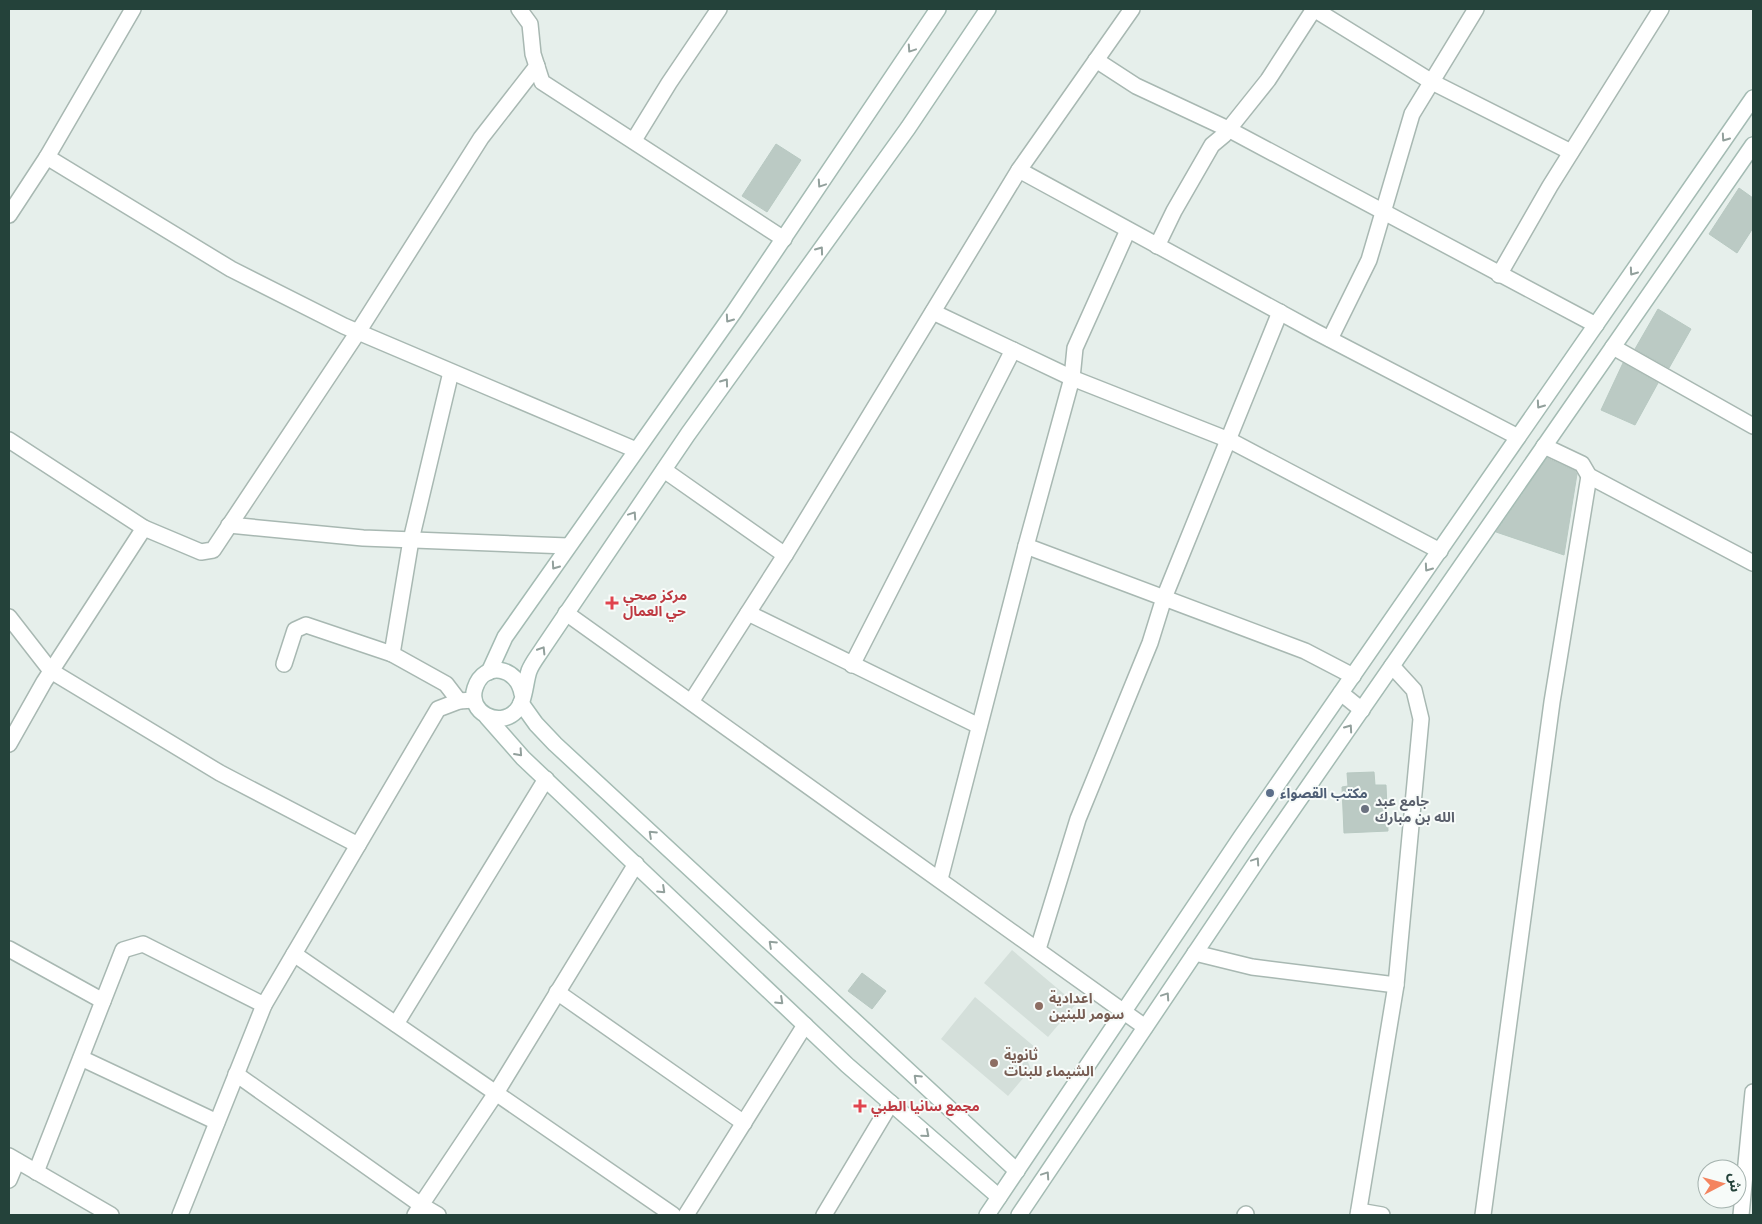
<svg xmlns="http://www.w3.org/2000/svg" width="1762" height="1224" font-family="Karla,'Noto Sans Arabic',sans-serif">
<style>
.built{fill:#d4dfda}
.building{fill:#bbcac4;stroke:#b8c9c2}
.lines{fill:none;stroke-linecap:round;stroke-linejoin:round}
.street-casing{stroke:#a8b8b2;stroke-width:18}
.secondary-casing{stroke:#a4bbb3;stroke-width:18}
.street{stroke:#fff;stroke-width:15}
.secondary{stroke:#fff;stroke-width:15}
.oneway{stroke:#92a09c}
.health-dot{fill:#e0444e;stroke:#f7fbf9;stroke-width:2}
.service-dot{fill:#5c6f8a;stroke:#f7fbf9;stroke-width:2}
.worship-dot{fill:#6b7280;stroke:#f7fbf9;stroke-width:2}
.education-dot{fill:#8d6e63;stroke:#f7fbf9;stroke-width:2}
.labels{text-anchor:middle;dominant-baseline:central;stroke-width:4;stroke-linejoin:round;paint-order:stroke}
.health-label{font-size:14px;font-weight:bold;fill:#be3a42;stroke:#f7fbf9;text-anchor:start}
.service-label{font-size:14px;font-weight:bold;fill:#4e5e75;stroke:#f7fbf9;text-anchor:start}
.worship-label{font-size:14px;font-weight:bold;fill:#5b616d;stroke:#f7fbf9;text-anchor:start}
.education-label{font-size:14px;font-weight:bold;fill:#785e54;stroke:#f7fbf9;text-anchor:start}
</style>
<rect width="100%" height="100%" fill="#e6efeb"/>
<!-- built -->
<g class="built">
<polygon points="1012,950 1076,1004 1048,1037 984,983"/>
<polygon points="975,997 1036,1048 1027,1060 1031,1069 1008,1096 941,1039"/>
</g>
<!-- building -->
<g class="building">
<polygon points="776,144 801,160 767,212 742,196"/>
<polygon points="1739,188 1753,198 1753,228 1737,253 1709,234"/>
<polygon points="1658,309 1691,329 1669,368 1635,349"/>
<polygon points="1623,363 1658,383 1635,425 1601,410"/>
<polygon points="1547,458 1575,471 1577,474 1564,555 1496,532"/>
<polygon points="1374,772 1375,785 1386,785 1388,831 1344,833 1342,787 1348,786 1347,773"/>
<polygon points="862,973 886,991 872,1009 848,991"/>
</g>
<g class="lines">
<defs>
<g id="street">
<polyline points="519,9 530,24 533,54 542,82 784,239"/>
<polyline points="1314,9 1432,82 1571,152"/>
<polyline points="1096,60 1136,86 1228,129 1596,325"/>
<polyline points="634,140 669,83 719,9"/>
<polyline points="47,157 231,269 344,326 636,450"/>
<polyline points="1019,170 1316,332 1518,437"/>
<polyline points="9,215 47,157 133,9"/>
<polyline points="1157,246 1174,211 1212,145 1224,135 1268,80 1314,9"/>
<polyline points="1499,275 1550,186 1661,9"/>
<polyline points="933,312 1072,378 1229,440 1440,551"/>
<polyline points="1330,339 1369,260 1412,114 1476,9"/>
<polyline points="1613,347 1753,426"/>
<polyline points="451,372 411,540 392,654 446,684 459,701"/>
<polyline points="9,440 144,528 201,552 213,550 358,332 481,138 537,66"/>
<polyline points="1544,446 1582,464 1589,476 1753,563"/>
<polyline points="664,470 785,555"/>
<polyline points="229,525 363,538 568,546"/>
<polyline points="1026,546 1305,651 1353,676"/>
<polyline points="566,613 1145,1027"/>
<polyline points="748,613 979,726"/>
<polyline points="9,617 51,671 220,773 358,845"/>
<polyline points="284,664 295,630 306,625 392,654"/>
<polyline points="852,665 1013,350"/>
<polyline points="1341,693 1362,710"/>
<polyline points="691,702 785,555 1019,170 1132,9"/>
<polyline points="9,744 44,682 144,528"/>
<polyline points="940,879 1026,546 1072,378 1075,348 1128,230"/>
<polyline points="9,949 103,1001"/>
<polyline points="1038,949 1078,819 1150,643 1164,598 1280,312"/>
<polyline points="1195,953 1252,967 1396,985"/>
<polyline points="294,954 673,1215"/>
<polyline points="557,992 744,1123"/>
<polyline points="396,1024 546,779"/>
<polyline points="81,1058 217,1122"/>
<polyline points="236,1074 421,1205 415,1215"/>
<polyline points="9,1156 111,1215"/>
<polyline points="36,1172 123,950 143,944 264,1005"/>
<polyline points="9,1180 17,1161"/>
<polyline points="1359,1211 1382,1215"/>
<polyline points="180,1215 264,1005 438,709 459,701 474,700"/>
<polyline points="438,1215 421,1205 496,1093 636,864"/>
<polyline points="686,1215 805,1025"/>
<polyline points="824,1215 891,1103"/>
<polyline points="1245,1215 1246,1214"/>
<polyline points="1358,1215 1396,985 1421,719 1414,690 1392,666"/>
<polyline points="1483,1215 1552,702 1589,476"/>
<polyline points="1741,1215 1753,1092"/>
</g>
<g id="secondary">
<polyline points="489,672 505,637 734,312 938,9"/>
<path d="M522,694c-4,-27 -38,-34 -47,-6 -8,24 24,41 41,23 9,-9 9,-28 13,-40 3,-8 9,-15 14,-23l145,-214 220,-306 80,-119"/>
<polyline points="521,703 536,724 555,744 1017,1171"/>
<polyline points="487,717 523,758 847,1065 999,1197"/>
<polyline points="987,1215 1241,837 1753,98"/>
<polyline points="1019,1215 1263,852 1753,145"/>
</g>
</defs>
<!-- street casing -->
<use href="#street" class="street-casing"/>
<!-- secondary casing -->
<use href="#secondary" class="secondary-casing"/>
<!-- street -->
<use href="#street" class="street"/>
<!-- secondary -->
<use href="#secondary" class="secondary"/>
</g>
<!-- one-way arrows -->
<defs><path id="oneway-chevron" d="M-2-3.5L2.5 0L-2 3.5" fill="none" stroke-width="1.6" stroke-linecap="round" stroke-linejoin="round" transform="scale(1.25)"/></defs>
<g class="oneway">
<use href="#oneway-chevron" transform="translate(911 49) rotate(124)"/>
<use href="#oneway-chevron" transform="translate(1725 138) rotate(125)"/>
<use href="#oneway-chevron" transform="translate(821 184) rotate(124)"/>
<use href="#oneway-chevron" transform="translate(820 250) rotate(-54)"/>
<use href="#oneway-chevron" transform="translate(1633 272) rotate(125)"/>
<use href="#oneway-chevron" transform="translate(729 319) rotate(125)"/>
<use href="#oneway-chevron" transform="translate(725 382) rotate(-54)"/>
<use href="#oneway-chevron" transform="translate(1540 405) rotate(125)"/>
<use href="#oneway-chevron" transform="translate(633 515) rotate(-56)"/>
<use href="#oneway-chevron" transform="translate(555 566) rotate(125)"/>
<use href="#oneway-chevron" transform="translate(1428 568) rotate(125)"/>
<use href="#oneway-chevron" transform="translate(542 650) rotate(-58)"/>
<use href="#oneway-chevron" transform="translate(1349 728) rotate(-55)"/>
<use href="#oneway-chevron" transform="translate(519 753) rotate(48)"/>
<use href="#oneway-chevron" transform="translate(652 834) rotate(-137)"/>
<use href="#oneway-chevron" transform="translate(1256 861) rotate(-56)"/>
<use href="#oneway-chevron" transform="translate(662 890) rotate(43)"/>
<use href="#oneway-chevron" transform="translate(772 944) rotate(-137)"/>
<use href="#oneway-chevron" transform="translate(1166 996) rotate(-56)"/>
<use href="#oneway-chevron" transform="translate(780 1001) rotate(43)"/>
<use href="#oneway-chevron" transform="translate(917 1078) rotate(-137)"/>
<use href="#oneway-chevron" transform="translate(926 1134) rotate(41)"/>
<use href="#oneway-chevron" transform="translate(1046 1175) rotate(-56)"/>
</g>
<!-- markers -->
<g class="health-dot">
<path d="M609.5 595.5h5v5h5v5h-5v5h-5v-5h-5v-5h5z"/>
<path d="M857.5 1098.5h5v5h5v5h-5v5h-5v-5h-5v-5h5z"/>
</g>
<circle class="service-dot" cx="1270" cy="793" r="5"/>
<circle class="worship-dot" cx="1365" cy="809" r="5"/>
<g class="education-dot">
<circle cx="1039" cy="1006" r="5"/>
<circle cx="994" cy="1063" r="5"/>
</g>
<g class="labels">
<!-- health labels -->
<g class="health-label">
<text x="623" y="595">مركز صحي<tspan x="623" dy="16">حي العمال</tspan></text>
<text x="871" y="1106">مجمع سانيا الطبي</text>
</g>
<!-- service labels -->
<g class="service-label">
<text x="1280" y="793">مكتب القصواء</text>
</g>
<!-- worship labels -->
<g class="worship-label">
<text x="1375" y="801">جامع عبد<tspan x="1375" dy="16">الله بن مبارك</tspan></text>
</g>
<!-- education labels -->
<g class="education-label">
<text x="1049" y="998">اعدادية<tspan x="1049" dy="16">سومر للبنين</tspan></text>
<text x="1004" y="1055">ثانوية<tspan x="1004" dy="16">الشيماء للبنات</tspan></text>
</g>
</g>
<!-- border -->
<rect width="1762" height="1224" fill="none" stroke="#24423a" stroke-width="20"/>
<!-- north arrow -->
<g transform="translate(1722 1184) rotate(84)"><circle r="24" fill="#f7fbf9" stroke="#a3b1ad"/>
<path d="M0-4L9 19L0 12L-9 19Z" fill="#f4845f"/>
<text y="-8" font-size="14" font-weight="bold" text-anchor="middle" fill="#24423a">ش</text>
</g>
</svg>
